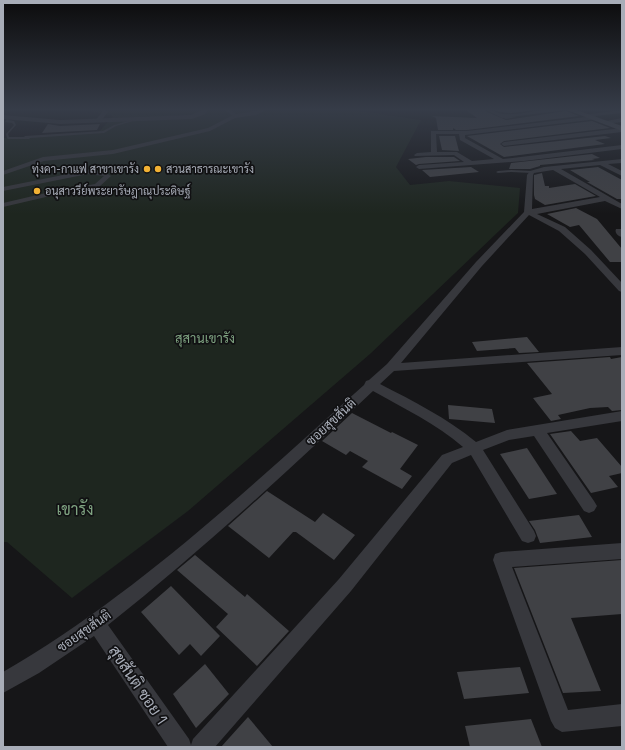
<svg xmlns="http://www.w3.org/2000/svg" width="625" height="750" font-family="'Space Grotesk',Sarabun,sans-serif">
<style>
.green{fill:#1e261f}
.building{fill:#404145}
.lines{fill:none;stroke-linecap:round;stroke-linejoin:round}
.service{fill:#37383d;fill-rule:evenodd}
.minor{fill:#37383d;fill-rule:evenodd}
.tertiary{fill:#37383d;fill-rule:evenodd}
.secondary{fill:#45474d;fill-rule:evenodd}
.poi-dot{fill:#f2b134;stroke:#111113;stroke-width:1.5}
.labels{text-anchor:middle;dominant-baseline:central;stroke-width:3.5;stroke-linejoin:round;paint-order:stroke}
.far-poi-label{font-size:11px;fill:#a8adb8;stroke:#111113;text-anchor:start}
.park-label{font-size:13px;fill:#7fa381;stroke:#111113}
.street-label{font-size:13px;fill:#a8adb8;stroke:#111113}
.near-park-label{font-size:16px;fill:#7fa381;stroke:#111113}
.near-street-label{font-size:16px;fill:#a8adb8;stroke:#111113}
</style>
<rect width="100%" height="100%" fill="#161618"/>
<!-- green -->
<polygon class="green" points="85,110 360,110 359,111 421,120 396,167 410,185 449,181 520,188 518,213 370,354 188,511 72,598 7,542 3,542 3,138 98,133 113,116"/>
<!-- building -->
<g class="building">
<polygon points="466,110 485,110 485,111 506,120 566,111 579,116 467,130 456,130 453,128 453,130 438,130 436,118 432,116 477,118"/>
<polygon points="493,110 536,110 511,113 501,112"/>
<polygon points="592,121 610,128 504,141 500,144 504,147 605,136 611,138 595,140 605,144 504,157 467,136"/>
<polygon points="48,124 60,126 100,124 97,130 42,133"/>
<polygon points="439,136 455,136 459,151 442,150"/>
<polygon points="592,154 600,158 592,159 595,160 540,165 540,166 530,169 509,169 511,163"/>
<polygon points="426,157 454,157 460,161 419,164 416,165 408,159"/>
<polygon points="471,167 479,172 430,177 422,170"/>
<polygon points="598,167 622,180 622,199 617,199 587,182 590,182 570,170"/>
<polygon points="542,173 545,186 549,186 549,188 575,184 596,196 545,205 535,199 534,195 534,175"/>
<polygon points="576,208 597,219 622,249 622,262 610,262 579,225 570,227 547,214"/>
<polygon points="527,337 539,352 519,353 515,348 477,351 472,342"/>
<polygon points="610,357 611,359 622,357 622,410 612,411 608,407 590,408 558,415 561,419 551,421 533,398 552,394 527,363"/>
<polygon points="448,405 492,409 495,423 449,419"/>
<polygon points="352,413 391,433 392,432 418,445 400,469 412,476 402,489 362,467 368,461 350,451 346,455 322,441"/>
<polygon points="571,431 580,441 597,438 622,467 622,473 609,476 618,487 591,493 550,434"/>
<polygon points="527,448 557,494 529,499 500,454"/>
<polygon points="267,491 315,522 323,513 355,535 334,560 296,532 293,532 269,558 228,526"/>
<polygon points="579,515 592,537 540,543 535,530 529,521"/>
<polygon points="195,555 245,597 247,594 289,631 257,666 216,627 228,614 177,570"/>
<polygon points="622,560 622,614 571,618 601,691 563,693 514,568"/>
<polygon points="171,586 220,636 201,656 190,644 179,655 141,612"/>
<polygon points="205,664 229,694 196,728 173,694"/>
<polygon points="520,667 529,693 464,699 457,672"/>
<polygon points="248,717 273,747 221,747"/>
<polygon points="531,719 542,747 470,747 465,726"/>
</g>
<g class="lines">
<!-- service -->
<g class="service">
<path d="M502,115c6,3 10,0 14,2l-10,2 -5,-2z"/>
<polygon points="8,117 10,118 8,120 14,121 16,125 8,134 9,137 24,137 25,136 103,131 114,125 139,118 140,119 116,126 104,133 30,138 29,139 8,139 7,138 6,134 14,125 12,123 5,122"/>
<polygon points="511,170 532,171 534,172 532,173 511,172 498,173 496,172 498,171"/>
</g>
<!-- minor -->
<g class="minor">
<polygon points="102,110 106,110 108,112 100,122 96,122 95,121 102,112"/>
<path d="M486,110c6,-1 11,4 17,4 21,2 43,-8 63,-4l-64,8z"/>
<polygon points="622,110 622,113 586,117 583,115"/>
<polygon points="235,114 238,116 237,117 210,131 113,154 44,161 3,175 3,171 43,157 113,150 208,128"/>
<path d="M595,116l3,2 -1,1 -132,16v3l38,21 119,-14v4l-98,12 -105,8 -3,-2 3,-2 45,-3 -10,-7 -39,1 -1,-1 3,-2 14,-1v-21h36zM436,134h23l1,6 34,19 -22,2 -15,-9h-20z"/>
<polygon points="622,118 622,122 605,124 602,122"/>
<polygon points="622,128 622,132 504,146 501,144 504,142"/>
<path d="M622,159v4l-14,1 14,7v5l-22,-11 -39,4 61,35v5l-17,-8 -68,13 28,13 26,23 31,33v9l-3,-1 -34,-37 -26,-23 -30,-16 -47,51 -81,97 221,-16v8l-228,16 -14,13c33,17 67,34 96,58l31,-12 115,-19v10l-75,12 47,68 3,5 -3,5 -5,2 -5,-2 -50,-75 -25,4 -26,10 51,81 2,5 -2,5 -6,2 -6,-2 -51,-86 -19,8 -101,128 -136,156h-47l-74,-111 -55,37 -36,20v-21c133,-77 247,-185 361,-287l2,-4 3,-1 18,-16 89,-102 48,-50 3,-37 3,-4 14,-4zM553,170l47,27 -68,12 1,-34 1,-2zM373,391c30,17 64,33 90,56l-21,8 -103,124 -146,160 -2,6 -2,-6 -81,-114c93,-74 179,-153 265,-234z"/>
<polygon points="88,170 104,172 111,176 99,187 46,197 3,207 3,203 46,193 95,184 104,176 88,174 3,191 3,187"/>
<path d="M616,229h6v8c-3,0 -8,-4 -6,-8z"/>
<polygon points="622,543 622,559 512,567 568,710 622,704 622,726 562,732 555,728 551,721 493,560 495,554 501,552"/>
</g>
<!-- tertiary -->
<g class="tertiary">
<polygon points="202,110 208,110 205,114 192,119 60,124 3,119 3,115 60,120 191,115"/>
<path d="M225,110h6l5,4c10,-1 22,-5 30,-4l-10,5 -21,3z"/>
</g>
<!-- secondary -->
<polygon class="secondary" points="567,110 576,110 622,126 622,131"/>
</g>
<!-- sky -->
<linearGradient id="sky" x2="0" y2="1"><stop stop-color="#0c0c0d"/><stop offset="0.51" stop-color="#363c48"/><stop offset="1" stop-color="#363c48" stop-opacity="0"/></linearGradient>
<rect width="625" height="214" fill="url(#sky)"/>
<!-- markers -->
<g class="poi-dot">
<circle cx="147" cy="169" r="4"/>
<circle cx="158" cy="169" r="4"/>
<circle cx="37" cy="191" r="4"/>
</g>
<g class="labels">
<!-- far-poi labels -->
<g class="far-poi-label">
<text x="139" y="169" text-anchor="end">ทุ่งคา-กาแฟ สาขาเขารัง</text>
<text x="166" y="169">สวนสาธารณะเขารัง</text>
<text x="45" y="191">อนุสาวรีย์พระยารัษฎาณุประดิษฐ์</text>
</g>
<!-- park labels -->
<g class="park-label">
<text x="205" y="338">สุสานเขารัง</text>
</g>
<!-- street labels -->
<g class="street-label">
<text transform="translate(331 422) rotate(-43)">ซอยสุขสันติ</text>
<text transform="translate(84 631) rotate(-35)">ซอยสุขสันติ</text>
</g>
<!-- near-park labels -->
<g class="near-park-label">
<text x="75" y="509">เขารัง</text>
</g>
<!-- near-street labels -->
<g class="near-street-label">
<text transform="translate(138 685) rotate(56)">สุขสันติ ซอย 1</text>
</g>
</g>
<!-- border -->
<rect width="625" height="750" fill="none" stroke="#a8adb8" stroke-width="8"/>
</svg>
